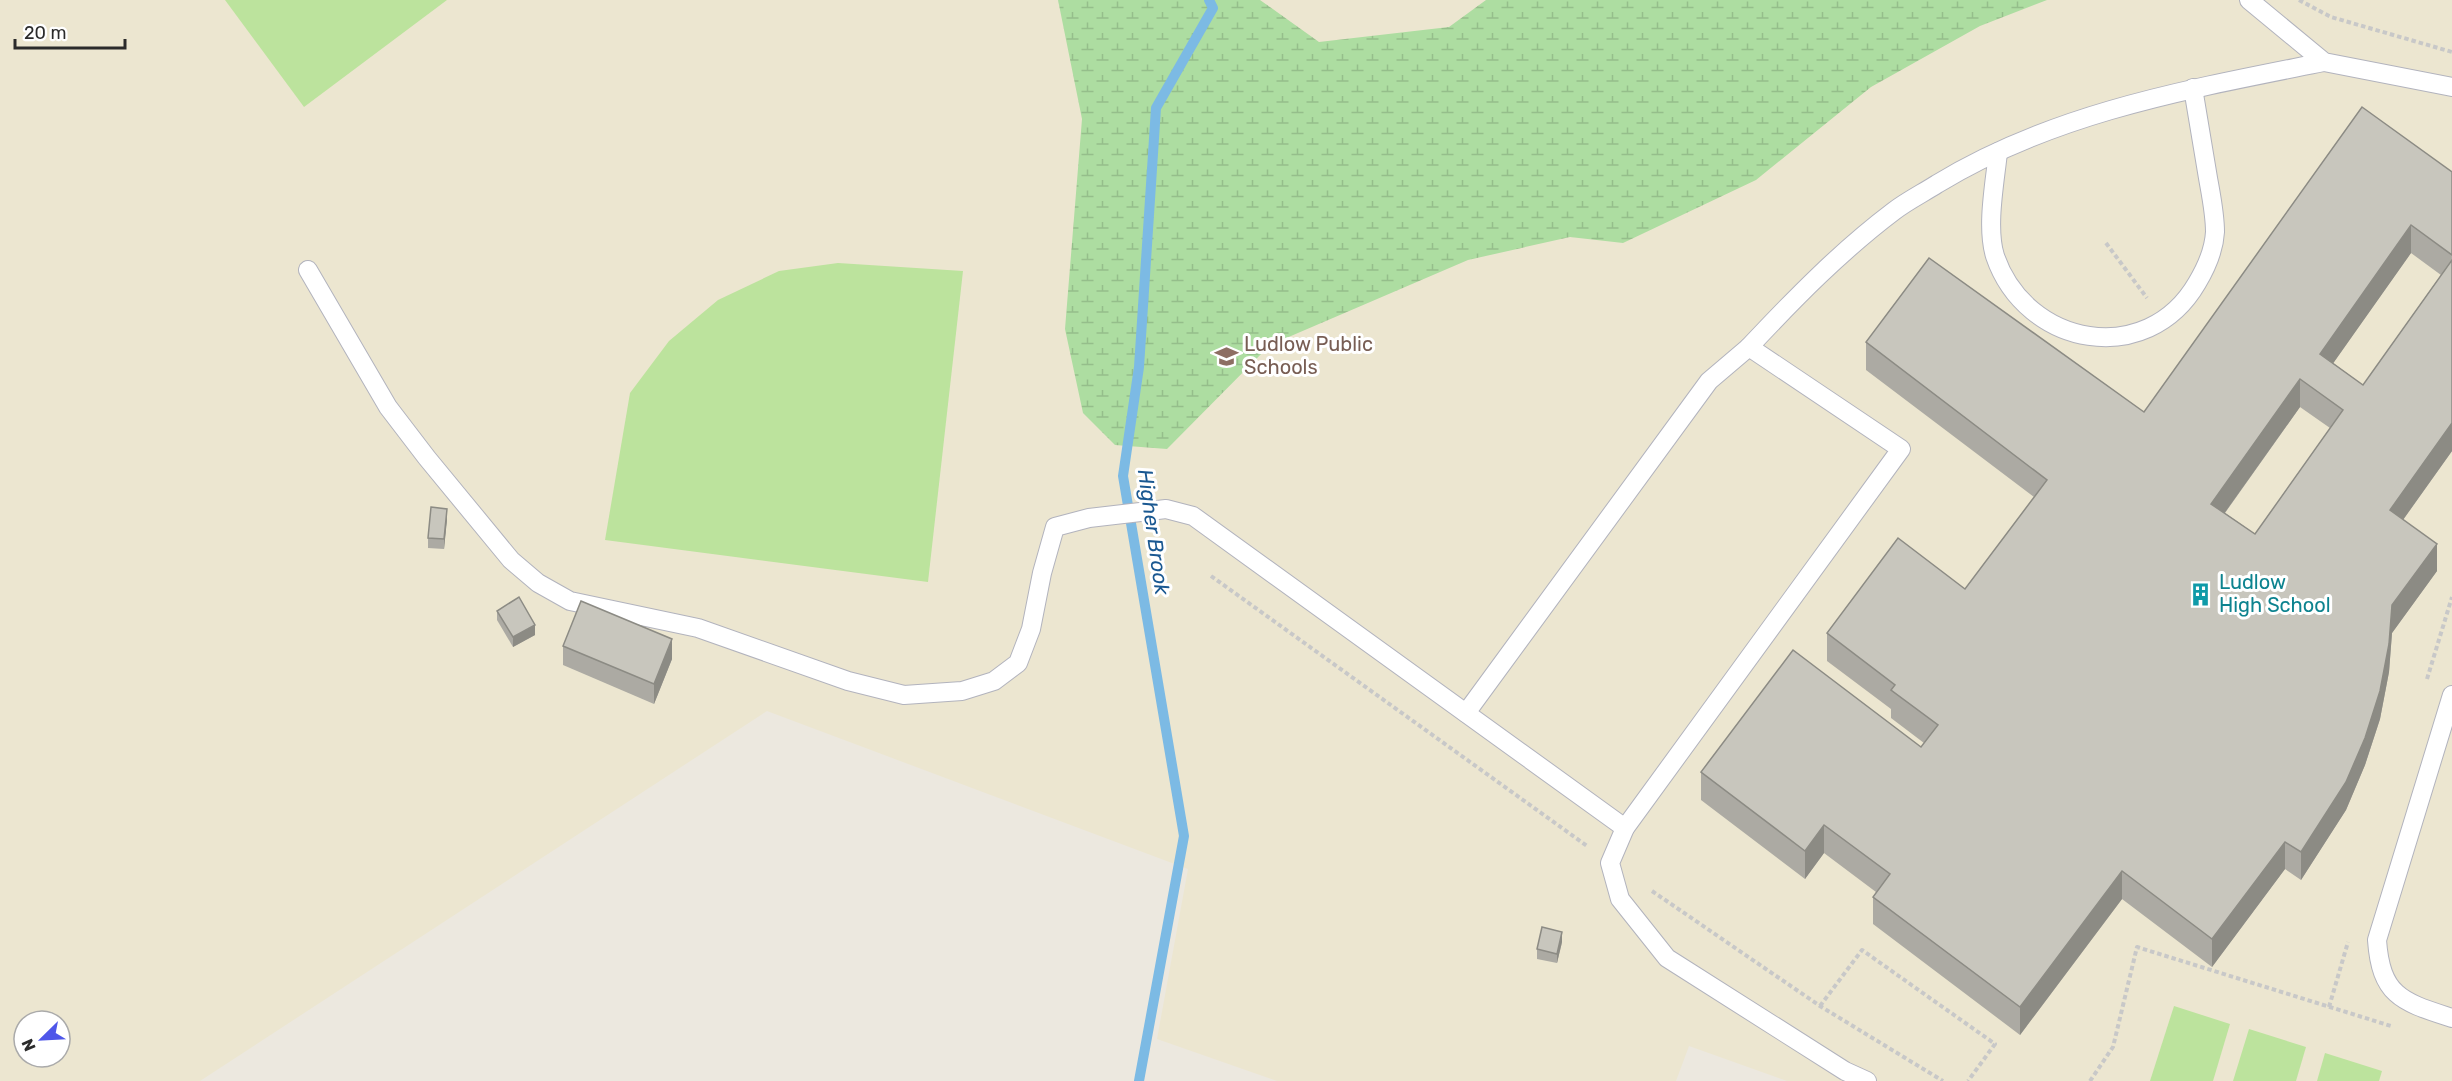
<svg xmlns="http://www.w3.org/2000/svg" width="2452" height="1081" font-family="Rubik,sans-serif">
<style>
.education{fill:#ece6d0;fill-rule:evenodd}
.wetland{fill:url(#wetland-marsh)}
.pitch{fill:#bce39d}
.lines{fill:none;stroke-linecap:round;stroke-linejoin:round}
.stream{stroke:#7cbae4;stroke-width:10}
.lane-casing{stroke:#b2b3bd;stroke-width:20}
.path{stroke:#c8c8c8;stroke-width:4;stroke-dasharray:4.5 3;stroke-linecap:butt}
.lane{stroke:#fff;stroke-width:18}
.wall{fill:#acaaa3;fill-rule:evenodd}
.shaded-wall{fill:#8c8b84}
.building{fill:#c8c6bd;stroke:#8c8b84;stroke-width:1.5;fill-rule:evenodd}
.labels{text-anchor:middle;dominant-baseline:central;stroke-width:6;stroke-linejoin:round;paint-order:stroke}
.education-label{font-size:20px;fill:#785e54;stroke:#fff;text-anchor:start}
.culture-label{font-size:20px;fill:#0d838f;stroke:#fff;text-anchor:start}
.water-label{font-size:21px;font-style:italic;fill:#1a5891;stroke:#fff}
</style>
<defs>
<pattern id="wetland-marsh" width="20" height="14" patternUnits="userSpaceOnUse" patternTransform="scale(1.5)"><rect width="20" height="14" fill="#addda1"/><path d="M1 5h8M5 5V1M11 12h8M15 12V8" fill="none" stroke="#95be8b"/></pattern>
</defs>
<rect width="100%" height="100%" fill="#ece8df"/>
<!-- education -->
<path class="education" d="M0,0h2452v1081h-665l-98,-35 -13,35h-399l-120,-42 31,-170 -421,-158 -567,370h-200zM24,1021h36v36h-36z"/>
<!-- wetland -->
<polygon class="wetland" points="1058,0 1260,0 1319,42 1449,27 1486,0 2047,0 1980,26 1871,87 1756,180 1623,243 1570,237 1468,260 1270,345 1167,449 1115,445 1083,413 1065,329 1082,119"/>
<!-- pitch -->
<g class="pitch">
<polygon points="225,0 447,0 304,107"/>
<polygon points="838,263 963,271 928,582 605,540 630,393 669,341 718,300 779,271"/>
<polygon points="2174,1006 2230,1024 2213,1081 2150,1081"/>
<polygon points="2249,1029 2306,1047 2296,1081 2233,1081"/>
<polygon points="2325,1053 2382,1071 2379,1081 2317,1081"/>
</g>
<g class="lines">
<!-- stream -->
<polyline class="stream" points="1139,1081 1184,836 1123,476 1139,367 1156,108 1213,8 1209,0"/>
<defs>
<g id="lane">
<polyline points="2249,0 2324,62 2452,87"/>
<path d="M1998,152c-3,30 -12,75 -3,104 31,91 152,113 202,27 9,-15 17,-33 18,-51 0,-18 -4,-37 -7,-54 -5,-30 -10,-60 -15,-90"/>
<polyline points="308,270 388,407 427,458 511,560 538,583 570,601 698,628 848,681 904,695 962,691 994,681 1018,663 1031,629 1042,573 1055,527 1089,518 1166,509 1193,516 1625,828"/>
<path d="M2452,695l-75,245c4,57 26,62 75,78"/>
<polyline points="1466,713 1709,381 1749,347"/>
<path d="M1867,1081l-22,-10 -178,-113 -47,-59 -10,-36 15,-35 276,-379 -152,-102c46,-49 92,-96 145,-136 13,-10 29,-18 43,-27 118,-72 253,-95 387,-122"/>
</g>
</defs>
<!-- lane casing -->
<use href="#lane" class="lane-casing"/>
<!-- path -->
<g class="path">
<polyline points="2299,0 2331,17 2452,52"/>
<polyline points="2106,243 2147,298"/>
<polyline points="1211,576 1587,846"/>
<polyline points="2427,679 2452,597"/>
<polyline points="1652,891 1820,1006 1943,1081"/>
<polyline points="1820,1006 1862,950 1995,1044 1968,1081"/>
<polyline points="2329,1007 2348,942"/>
<polyline points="2090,1081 2113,1047 2137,947 2391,1026"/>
</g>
<!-- lane -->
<use href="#lane" class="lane"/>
</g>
<!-- wall -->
<g class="wall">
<path d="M2452,172v279l-49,69 34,51 -45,62 -3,39 -9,47 -15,46 -19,45 -45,70 -16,-11 -73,98 -90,-68 -102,136 -147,-111v-27l3,-5 -52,-39 -19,26 -104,-79v-28l220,-25 3,-4 -33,-25v-9l-64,-48v-28l138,-44 69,-92 -168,-127v-28l278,70zM2411,253l30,22 -78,110 -30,-22zM2300,407l30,21 -75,106 -30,-21z"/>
<polygon points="447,519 444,549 428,548 428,538"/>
<polygon points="497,611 535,635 513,647 497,620"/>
<polygon points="563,646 672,659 654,704 563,665"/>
<polygon points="1562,942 1557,963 1537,959 1537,949"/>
</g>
<!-- shaded-wall -->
<g class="shaded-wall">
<polygon points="2411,225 2411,253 2320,382 2320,354"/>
<polygon points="2300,379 2300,407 2211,532 2211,504"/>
<polygon points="2452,423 2452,451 2390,538 2390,510"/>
<polygon points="447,509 447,519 444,549 444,539"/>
<polygon points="2437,544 2437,571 2392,633 2389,672 2380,719 2365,765 2346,810 2301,880 2301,852 2392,605"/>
<polygon points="535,625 535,635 513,647 513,637"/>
<polygon points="672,639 672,659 654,704 654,684"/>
<polygon points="1824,825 1824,853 1805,879 1805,851"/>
<polygon points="2285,842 2285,869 2212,967 2212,939"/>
<polygon points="2122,871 2122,899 2020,1035 2020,1007"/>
<polygon points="1562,932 1562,942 1557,963 1557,954"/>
</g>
<!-- building -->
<g class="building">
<path d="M2362,107l90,65v83l-41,-30 -91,129 43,31 89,-125v163l-62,87 47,34 -45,61 -3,39 -9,47 -15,47 -19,44 -45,70 -16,-10 -73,97 -90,-68 -102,136 -147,-110 17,-23 -66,-49 -19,26 -104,-79 92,-122 128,97 17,-22 -47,-35 4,-5 -68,-52 71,-95 67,51 82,-109 -181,-138 63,-84 215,154zM2300,379l43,31 -88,124 -44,-30z"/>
<polygon points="431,507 447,509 444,539 428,538"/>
<polygon points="519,597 535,625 513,637 497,611"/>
<polygon points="581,601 672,639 654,684 563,646"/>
<polygon points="1542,927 1562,932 1557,954 1537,949"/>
</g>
<!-- icons -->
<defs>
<symbol id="school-bare" viewBox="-9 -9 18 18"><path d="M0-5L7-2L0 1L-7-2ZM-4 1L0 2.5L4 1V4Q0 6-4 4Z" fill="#8d6e63" stroke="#fff" stroke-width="2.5" paint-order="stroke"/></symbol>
<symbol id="building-bare" viewBox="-9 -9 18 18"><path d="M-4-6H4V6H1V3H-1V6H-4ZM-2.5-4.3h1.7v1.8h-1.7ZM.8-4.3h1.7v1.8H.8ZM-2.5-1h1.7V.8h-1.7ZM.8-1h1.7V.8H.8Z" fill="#0f9aa8" stroke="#fff" stroke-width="2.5" paint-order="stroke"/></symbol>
</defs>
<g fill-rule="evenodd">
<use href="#school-bare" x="1210" y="340" width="33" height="33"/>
<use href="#building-bare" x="2184" y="578" width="33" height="33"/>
</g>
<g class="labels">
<!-- education labels -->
<g class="education-label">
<text x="1244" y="344">Ludlow Public<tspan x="1244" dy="23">Schools</tspan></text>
</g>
<!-- culture labels -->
<g class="culture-label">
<text x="2219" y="582">Ludlow<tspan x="2219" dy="23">High School</tspan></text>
</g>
<!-- water labels -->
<g class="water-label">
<text transform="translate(1154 532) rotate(82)">Higher Brook</text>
</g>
</g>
<!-- north arrow -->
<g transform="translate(42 1039) rotate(246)"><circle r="28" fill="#ffffff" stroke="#aaaaaa" stroke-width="1.5"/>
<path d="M0-4.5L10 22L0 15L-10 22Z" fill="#4e56e9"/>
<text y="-9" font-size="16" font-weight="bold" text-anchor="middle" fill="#2b2b2b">N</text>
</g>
<!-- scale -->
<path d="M15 39v9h110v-9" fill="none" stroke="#2b2b2b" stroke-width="3"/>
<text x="24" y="39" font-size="18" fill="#2b2b2b" stroke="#ffffff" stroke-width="4.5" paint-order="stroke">20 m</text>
</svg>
